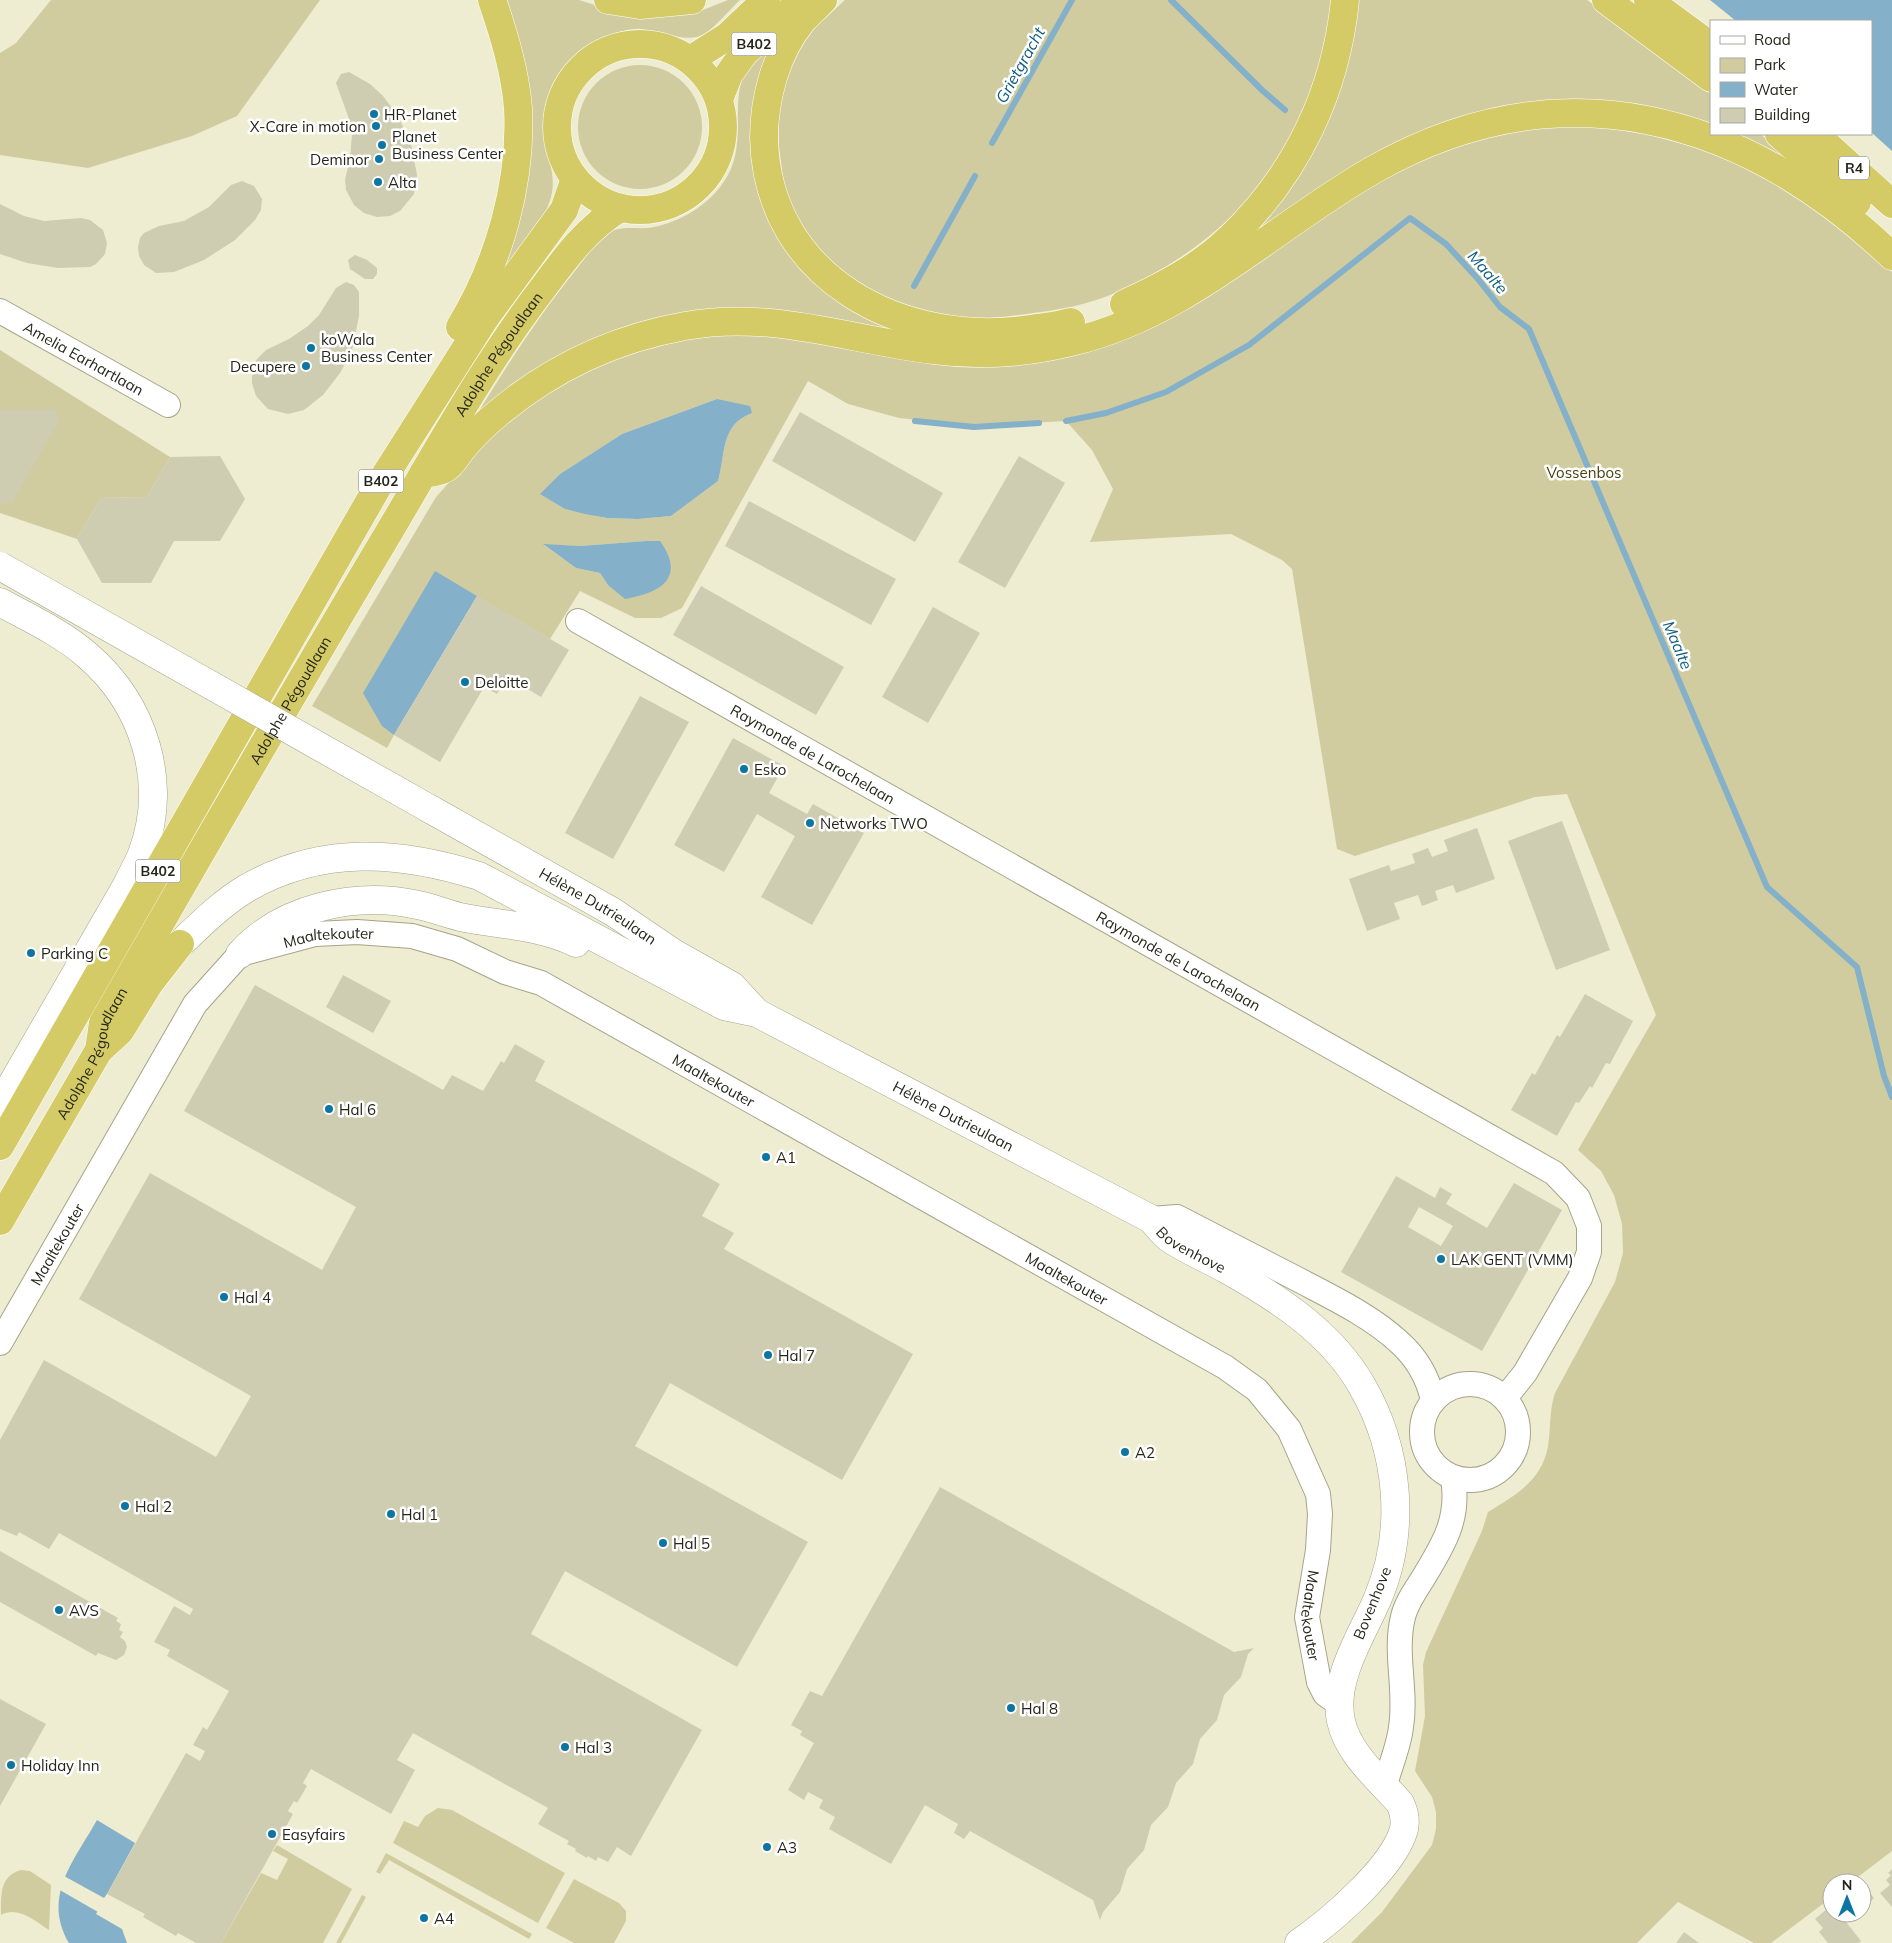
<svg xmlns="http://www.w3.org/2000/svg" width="1892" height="1943" font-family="Mulish,sans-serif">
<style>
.green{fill:#d0cc9f;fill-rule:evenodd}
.water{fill:#84b0c9}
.pier{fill:#efedd1}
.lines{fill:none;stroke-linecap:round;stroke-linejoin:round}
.stream{stroke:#84b0c9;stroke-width:6}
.building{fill:#ceccb1;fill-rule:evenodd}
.minor-casing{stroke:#a5a389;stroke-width:26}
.tertiary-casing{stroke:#a5a389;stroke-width:29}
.trunk-casing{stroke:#fff;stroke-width:29}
.minor{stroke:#fff;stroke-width:24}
.tertiary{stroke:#fff;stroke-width:28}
.trunk{stroke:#d4cb67;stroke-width:28}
.tertiary-bridge-casing{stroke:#a5a389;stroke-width:29;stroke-linecap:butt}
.tertiary-bridge{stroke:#fff;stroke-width:28}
.poi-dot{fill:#0c75a1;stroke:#fff;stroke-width:2}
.labels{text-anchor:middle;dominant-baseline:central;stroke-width:5;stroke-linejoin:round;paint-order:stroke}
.shield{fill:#fff;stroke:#66665f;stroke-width:1}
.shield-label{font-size:14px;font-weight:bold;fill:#25251a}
.poi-label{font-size:15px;fill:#25251a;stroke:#fff;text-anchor:start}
.street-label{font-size:15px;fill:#25251a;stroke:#fff}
.park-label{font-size:15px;fill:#48420b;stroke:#fff}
.water-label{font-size:16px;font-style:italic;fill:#0b5c7f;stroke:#fff}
</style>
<rect width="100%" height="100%" fill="#efedd1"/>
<!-- green -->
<g class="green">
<polygon points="51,0 320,0 237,116 192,136 88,168 0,155 0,53 16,43"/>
<path d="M505,0h74l45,14 39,1 40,-5 25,-10h12c-11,10 -23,26 -36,34 -16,10 -45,-3 -63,-5 -16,-2 -51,12 -63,23 -21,21 -38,51 -34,81 2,21 13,42 7,64 -10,36 -41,67 -63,98l18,-43z"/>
<path d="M845,0h489c-2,13 -2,27 -5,39 -2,13 -9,25 -13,38 -12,33 -23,69 -46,98 -42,53 -98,94 -160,120 -24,10 -52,15 -77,18 -28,4 -56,8 -84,4 -71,-8 -140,-57 -163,-127 -3,-9 -4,-19 -5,-29 -8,-45 4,-100 35,-134 9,-10 20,-18 29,-27z"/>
<polygon points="1357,0 1587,0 1711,92 1711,130 1507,110 1234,251 1270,210"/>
<path d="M782,37l-13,176 129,116 -1,6 -240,-15 -194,117c35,-57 70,-114 112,-166 9,-11 18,-27 29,-35 17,-13 32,-5 50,-9 26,-5 54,-22 69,-44 27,-37 5,-80 23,-113 6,-10 26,-24 36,-33z"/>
<circle cx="640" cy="127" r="62"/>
<path d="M1578,125l46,3 95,26 49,23 89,62 35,33v1579l-42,32h-18v14l-61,46h-17l-76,-41 -41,41h-286l31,-31 50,-67 4,-16v-17l-4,-15 -17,-26 10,-55 -2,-51 3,-13 56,-121 6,-19c27,-17 54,-31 60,-66 3,-18 1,-35 7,-53l60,-111 8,-29 -1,-29 -8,-29 -13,-24 -23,-21 78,-135 -89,-221 -32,3 -180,59 -18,-7 -45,-280 -10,-9 -51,-26 -141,8 23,-53 -21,-39 -26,-29 -93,5 -74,-8 -51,-14 -40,-23 -126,227 -21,10h-26l-55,-27 -30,48 -115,-67 -41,163 -7,13 -75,-42 124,-209 60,-67 37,-29 78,-43 79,-21 44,-5 286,30 296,-140 63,-41 49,-25 54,-20 50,-9zM717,399l35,14c-32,12 -26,40 -34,68l-47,35 -33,3 -32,-1 -41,-9 -24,-15 19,-20 62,-40zM646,541h14l-52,44 -8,-12 -24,-5 -32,-23 36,1z"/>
<polygon points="1721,134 1760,134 1817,181"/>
<polygon points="0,350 170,457 147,497 101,498 77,539 0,513"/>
<polygon points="438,1808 452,1810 565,1873 538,1923 393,1843 404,1821 418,1827 425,1816"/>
<polygon points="277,1845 352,1889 323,1943 221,1943 261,1873 277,1880 288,1859 273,1851"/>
<polygon points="386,1853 532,1934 529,1939 389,1860 380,1874 376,1872"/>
<path d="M21,1870l9,1 21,14 -2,45c-16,-10 -31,-24 -48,-15 0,-22 -1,-39 20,-45z"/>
<polygon points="574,1879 619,1903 626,1911 626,1921 614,1943 574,1943 546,1928"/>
<polygon points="362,1895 366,1897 341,1943 336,1943"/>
</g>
<!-- water -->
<g class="water">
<polygon points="1710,0 1892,0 1892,151 1871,132 1871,21 1736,21"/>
<path d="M717,399l33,7 2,7c-32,12 -26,40 -34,68l-47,35 -33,3 -31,-1 -22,-4 -20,-5 -25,-15 20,-20 62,-40z"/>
<path d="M646,541h14c27,38 -1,52 -35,58l-17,-14 -8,-12 -24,-5 -33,-24 37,2z"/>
<polygon points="435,571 477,596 394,735 382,726 363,693"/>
<path d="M97,1820l38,23 -39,71 26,15 5,14h-58c-27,-47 5,-82 28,-123z"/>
</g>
<!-- pier -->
<polygon class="pier" points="64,1876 104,1898 107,1894 109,1895 100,1913 124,1927 58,1889"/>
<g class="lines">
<!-- stream -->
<g class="stream">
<polyline points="1171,0 1263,91 1285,110"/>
<polyline points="992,143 1072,0"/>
<polyline points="914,286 975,176"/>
<polyline points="915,421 974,427 1039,423"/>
<polyline points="1066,421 1106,413 1166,392 1249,345 1410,218 1446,244 1478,279 1500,307 1529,329 1767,887 1857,967 1884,1076 1892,1097"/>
</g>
</g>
<!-- building -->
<g class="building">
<polygon points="349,72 370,84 383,96 398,116 411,144 417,175 414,194 400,211 390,216 377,217 364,213 354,205 346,190 345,180 350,158 352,135 348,116 336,83 341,74"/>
<polygon points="242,181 254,186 259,194 262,199 261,210 255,220 235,240 204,260 174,272 156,273 144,265 139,256 138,247 140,238 144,233 159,226 184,221 209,207 231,185"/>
<polygon points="0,204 24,216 44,221 81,218 90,220 103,230 107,243 105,254 96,264 90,267 58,268 27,263 0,254"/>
<polygon points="355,255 367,260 377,268 377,274 373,279 365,279 350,269 348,260"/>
<polygon points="346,282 354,285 359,292 359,316 352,350 340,373 323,395 304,410 288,414 268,409 256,396 252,383 252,370 257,359 266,350 289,339 308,326 319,315 336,288"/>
<polygon points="0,409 55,409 59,421 12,503 0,504"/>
<polygon points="800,412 943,493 915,542 772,461"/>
<polygon points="220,456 245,499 220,541 174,541 151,583 102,583 77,539 101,498 147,497 170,457"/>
<polygon points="1019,456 1065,483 1005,588 958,562"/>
<polygon points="749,501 896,579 871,625 725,546"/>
<polygon points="701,586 844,667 816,715 673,635"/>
<polygon points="477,596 569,650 541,697 506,676 497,694 484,687 440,762 394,735"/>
<polygon points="933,607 980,633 928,723 882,697"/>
<polygon points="640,696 689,722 613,859 565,833"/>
<polygon points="733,738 784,766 769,793 807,814 813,804 864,833 812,925 761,897 795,836 757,814 724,872 674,845"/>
<polygon points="1562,821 1610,950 1556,970 1508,841"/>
<polygon points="1477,828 1495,879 1456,893 1453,885 1435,891 1438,900 1422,906 1418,895 1394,903 1400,919 1367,931 1349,879 1389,865 1391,871 1415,863 1412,854 1428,848 1432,857 1448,851 1444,840"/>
<polygon points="343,975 391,1001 373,1033 326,1007"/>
<polygon points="255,985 443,1090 452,1075 483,1091 501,1061 504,1063 515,1044 545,1061 535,1081 720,1184 702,1216 734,1233 724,1249 913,1354 842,1480 670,1383 635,1446 808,1542 737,1667 565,1571 531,1634 702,1730 631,1856 617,1847 608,1862 598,1857 596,1861 588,1856 587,1858 575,1851 576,1849 567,1844 569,1841 538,1824 548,1808 413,1733 397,1760 415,1770 391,1814 311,1769 303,1783 307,1786 297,1803 294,1801 288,1811 293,1814 221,1943 196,1943 178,1933 176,1936 143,1917 145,1914 107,1894 186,1753 200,1761 205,1751 193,1745 203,1727 207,1730 229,1691 167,1656 170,1650 154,1642 174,1606 190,1615 193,1609 59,1533 49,1549 19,1532 17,1536 0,1529 0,1440 44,1360 216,1457 251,1396 79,1299 150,1173 322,1270 356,1207 184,1111"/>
<polygon points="1585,994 1633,1021 1610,1064 1606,1063 1592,1088 1590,1086 1579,1103 1576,1102 1557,1136 1511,1110 1532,1073 1535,1075 1557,1035 1560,1037"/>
<path d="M1396,1176l39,22 5,-11 12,7 -6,10 41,24 27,-45 48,27 -80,141 -141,-79zM1419,1207l34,19 -12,20 -33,-19z"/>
<polygon points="940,1487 1234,1652 1254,1648 1248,1654 1241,1677 1224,1695 1217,1720 1200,1739 1193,1764 1176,1783 1168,1807 1151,1825 1144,1850 1127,1869 1120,1892 1103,1912 1100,1920 1093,1900 970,1831 964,1839 954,1833 958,1824 925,1805 891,1864 829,1829 835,1817 819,1808 823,1800 808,1792 804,1800 788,1790 814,1743 800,1735 802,1731 791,1725 810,1691 822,1696"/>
<polygon points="0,1551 118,1618 116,1621 121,1624 119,1630 123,1632 120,1637 125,1641 127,1647 124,1655 116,1660 98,1653 96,1656 0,1602"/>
<polygon points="0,1699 46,1724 0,1806"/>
<polygon points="1892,1869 1892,1907 1880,1893 1890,1885 1886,1880 1891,1875 1888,1873"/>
<polygon points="1862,1884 1874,1898 1862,1909"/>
<polygon points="1832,1905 1832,1913 1839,1913 1861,1941 1859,1943 1828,1943 1819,1932 1823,1928 1815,1919"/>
<polygon points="1684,1932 1699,1943 1676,1943"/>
</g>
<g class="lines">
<defs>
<g id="minor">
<path id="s1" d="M0,311l168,94"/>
<path id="s2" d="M578,621l976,552 24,25 11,28v26l-9,26 -55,95 -20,25"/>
<path d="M1151,1219l26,-2c40,21 81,42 122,63 34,18 72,36 100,62 18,16 29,36 34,58"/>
<path id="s3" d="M0,1343l195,-339 45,-50 75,-20 42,-2 55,4 45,13 48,23 36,11 684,384 32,23 32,39 29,65 2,20 -2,36 -11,67 12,65 6,12 14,10"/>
<circle cx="1470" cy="1432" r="48"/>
<path d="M1385,1785c5,-19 14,-39 16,-58 6,-37 -7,-74 2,-110 3,-13 12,-26 19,-37 21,-35 38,-60 31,-102"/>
</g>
<g id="tertiary">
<path d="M0,602c29,16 62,31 87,53 57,49 82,127 55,199 -4,10 -10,20 -15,31l-127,220"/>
<path id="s4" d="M430,809l183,103 62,42 57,32 25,27"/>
<path id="s5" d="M180,944c21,-20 42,-41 67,-56 75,-43 153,-37 232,-12l245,130 33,7 394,206c6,6 11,14 18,19 17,12 39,21 57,31 52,29 106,64 136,117 37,64 45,145 15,214 -16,37 -45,80 -36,121 7,33 38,58 59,82 4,9 6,16 4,26 -10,38 -73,92 -105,114"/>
<path d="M240,954c42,-47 117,-63 178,-49 16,3 31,10 47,13 37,7 77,8 111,25"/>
</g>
<g id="trunk">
<polyline points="608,0 640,5 692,0"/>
<path d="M823,0c-6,7 -15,14 -21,21 -26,32 -38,77 -38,117 3,141 139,210 266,191 14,-2 28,-3 41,-7"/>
<polyline points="1606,0 1711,78"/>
<polyline points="1648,0 1711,46"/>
<circle cx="640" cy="127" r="83"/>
<polyline points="690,60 728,36 766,0"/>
<polyline points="719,99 729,74 744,53 802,0"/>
<polyline points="1779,134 1857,202"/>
<polyline points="1815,134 1892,204"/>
<path d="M1124,304c37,-17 77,-37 106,-66 67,-64 106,-147 115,-238"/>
<path d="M460,327c39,-64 62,-145 58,-219 -3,-37 -14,-73 -26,-108"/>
<path d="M423,474c6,-1 17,-2 23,-6 6,-3 11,-13 16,-19 8,-10 18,-20 28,-29 56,-49 122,-81 195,-94 87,-16 164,14 249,24 45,6 93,3 137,-8 116,-27 202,-115 302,-172 187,-106 369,-56 519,86"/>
<polyline points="99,1050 120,1031 149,984 180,944"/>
<polyline points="0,1146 377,488 485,318 564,210 575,179"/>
<path id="s6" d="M0,1221l99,-171 4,-27c96,-168 193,-335 292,-501 47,-80 92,-161 148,-234 23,-31 44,-60 77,-80"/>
</g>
</defs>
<!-- minor casing -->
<use href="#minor" class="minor-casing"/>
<!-- tertiary casing -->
<use href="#tertiary" class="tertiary-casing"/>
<!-- trunk casing -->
<use href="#trunk" class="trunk-casing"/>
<!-- minor -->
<use href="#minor" class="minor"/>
<!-- tertiary -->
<use href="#tertiary" class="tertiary"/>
<!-- trunk -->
<use href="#trunk" class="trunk"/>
<defs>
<polyline id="tertiary-bridge" points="0,566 430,809"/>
</defs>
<!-- tertiary-bridge casing -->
<use href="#tertiary-bridge" class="tertiary-bridge-casing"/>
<!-- tertiary-bridge -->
<use href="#tertiary-bridge" class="tertiary-bridge"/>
</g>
<!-- markers -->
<g class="poi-dot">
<circle cx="374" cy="114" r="5"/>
<circle cx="376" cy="126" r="5"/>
<circle cx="382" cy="145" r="5"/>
<circle cx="379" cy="159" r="5"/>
<circle cx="378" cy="182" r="5"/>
<circle cx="311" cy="348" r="5"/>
<circle cx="306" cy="366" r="5"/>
<circle cx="465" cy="682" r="5"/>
<circle cx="744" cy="769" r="5"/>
<circle cx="810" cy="823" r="5"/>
<circle cx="31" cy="953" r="5"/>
<circle cx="329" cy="1109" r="5"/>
<circle cx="766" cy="1157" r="5"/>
<circle cx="1441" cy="1259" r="5"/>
<circle cx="224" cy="1297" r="5"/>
<circle cx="768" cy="1355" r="5"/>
<circle cx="1125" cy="1452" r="5"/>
<circle cx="125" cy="1506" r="5"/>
<circle cx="391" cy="1514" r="5"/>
<circle cx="663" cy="1543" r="5"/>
<circle cx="59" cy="1610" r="5"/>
<circle cx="1011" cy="1708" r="5"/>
<circle cx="565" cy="1747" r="5"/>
<circle cx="11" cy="1765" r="5"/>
<circle cx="272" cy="1834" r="5"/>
<circle cx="767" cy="1847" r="5"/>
<circle cx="424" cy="1918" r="5"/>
</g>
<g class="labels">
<!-- shield labels -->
<g class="shield">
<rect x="731.5" y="32.5" width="45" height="23" rx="4"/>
<rect x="1839" y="156.5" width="30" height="23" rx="4"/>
<rect x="358.5" y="469.5" width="45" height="23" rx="4"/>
<rect x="135.5" y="859.5" width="45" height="23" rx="4"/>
</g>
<g class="shield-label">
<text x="754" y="44">B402</text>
<text x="1854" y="168">R4</text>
<text x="381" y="481">B402</text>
<text x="158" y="871">B402</text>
</g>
<!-- poi labels -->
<g class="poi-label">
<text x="384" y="114">HR-Planet</text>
<text x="366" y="126" text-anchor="end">X-Care in motion</text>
<text x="392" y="136">Planet<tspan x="392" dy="17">Business Center</tspan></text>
<text x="369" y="159" text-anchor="end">Deminor</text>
<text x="388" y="182">Alta</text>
<text x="321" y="339">koWala<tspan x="321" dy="17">Business Center</tspan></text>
<text x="296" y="366" text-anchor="end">Decupere</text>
<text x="475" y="682">Deloitte</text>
<text x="754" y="769">Esko</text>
<text x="820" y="823">Networks TWO</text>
<text x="41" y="953">Parking C</text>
<text x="339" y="1109">Hal 6</text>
<text x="776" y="1157">A1</text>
<text x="1451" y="1259">LAK GENT (VMM)</text>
<text x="234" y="1297">Hal 4</text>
<text x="778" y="1355">Hal 7</text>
<text x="1135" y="1452">A2</text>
<text x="135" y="1506">Hal 2</text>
<text x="401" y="1514">Hal 1</text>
<text x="673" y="1543">Hal 5</text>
<text x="69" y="1610">AVS</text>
<text x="1021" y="1708">Hal 8</text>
<text x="575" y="1747">Hal 3</text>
<text x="21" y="1765">Holiday Inn</text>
<text x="282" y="1834">Easyfairs</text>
<text x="777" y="1847">A3</text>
<text x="434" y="1918">A4</text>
</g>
<!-- street labels -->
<g class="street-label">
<text stroke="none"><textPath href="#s6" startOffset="1002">Adolphe Pégoudlaan</textPath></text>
<text stroke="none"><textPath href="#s1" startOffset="96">Amelia Earhartlaan</textPath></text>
<text stroke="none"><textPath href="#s6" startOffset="598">Adolphe Pégoudlaan</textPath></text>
<text stroke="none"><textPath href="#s2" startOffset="270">Raymonde de Larochelaan</textPath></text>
<text stroke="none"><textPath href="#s4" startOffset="194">Hélène Dutrieulaan</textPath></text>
<text stroke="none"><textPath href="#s3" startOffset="549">Maaltekouter</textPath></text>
<text stroke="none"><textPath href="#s2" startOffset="690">Raymonde de Larochelaan</textPath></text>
<text stroke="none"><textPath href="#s6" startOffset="192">Adolphe Pégoudlaan</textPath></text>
<text stroke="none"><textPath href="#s3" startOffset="969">Maaltekouter</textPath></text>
<text stroke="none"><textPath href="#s5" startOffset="860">Hélène Dutrieulaan</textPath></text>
<text stroke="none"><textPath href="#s3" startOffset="114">Maaltekouter</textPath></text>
<text stroke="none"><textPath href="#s5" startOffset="1134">Bovenhove</textPath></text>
<text stroke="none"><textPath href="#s3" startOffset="1374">Maaltekouter</textPath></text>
<text transform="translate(1372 1603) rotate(-68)">Bovenhove</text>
<text stroke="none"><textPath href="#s3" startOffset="1839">Maaltekouter</textPath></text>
</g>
<!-- park labels -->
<g class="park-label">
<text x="1584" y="472">Vossenbos</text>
</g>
<!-- water labels -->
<g class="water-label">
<text transform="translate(1020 65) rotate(-61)">Grietgracht</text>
<text transform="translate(1488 272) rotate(49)">Maalte</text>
<text transform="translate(1678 645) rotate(67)">Maalte</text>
</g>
</g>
<!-- legend -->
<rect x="1710" y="20" width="162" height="115" fill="#ffffff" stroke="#a8a8a3"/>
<rect x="1720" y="36" width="25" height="8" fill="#ffffff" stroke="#a8a8a3"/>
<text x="1754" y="45" font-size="15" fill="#25251a">Road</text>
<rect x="1720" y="58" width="25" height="15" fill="#d0cc9f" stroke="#a8a8a3"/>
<text x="1754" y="70" font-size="15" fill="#25251a">Park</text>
<rect x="1720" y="82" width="25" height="15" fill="#84b0c9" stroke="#a8a8a3"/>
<text x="1754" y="95" font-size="15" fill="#25251a">Water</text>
<rect x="1720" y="108" width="25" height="15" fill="#ceccb1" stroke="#a8a8a3"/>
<text x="1754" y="120" font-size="15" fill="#25251a">Building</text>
<!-- north arrow -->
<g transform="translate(1847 1898)"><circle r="24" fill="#ffffff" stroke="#a8a8a3"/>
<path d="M0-4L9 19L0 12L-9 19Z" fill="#0c75a1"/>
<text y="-8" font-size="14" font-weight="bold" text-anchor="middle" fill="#25251a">N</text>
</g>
</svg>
